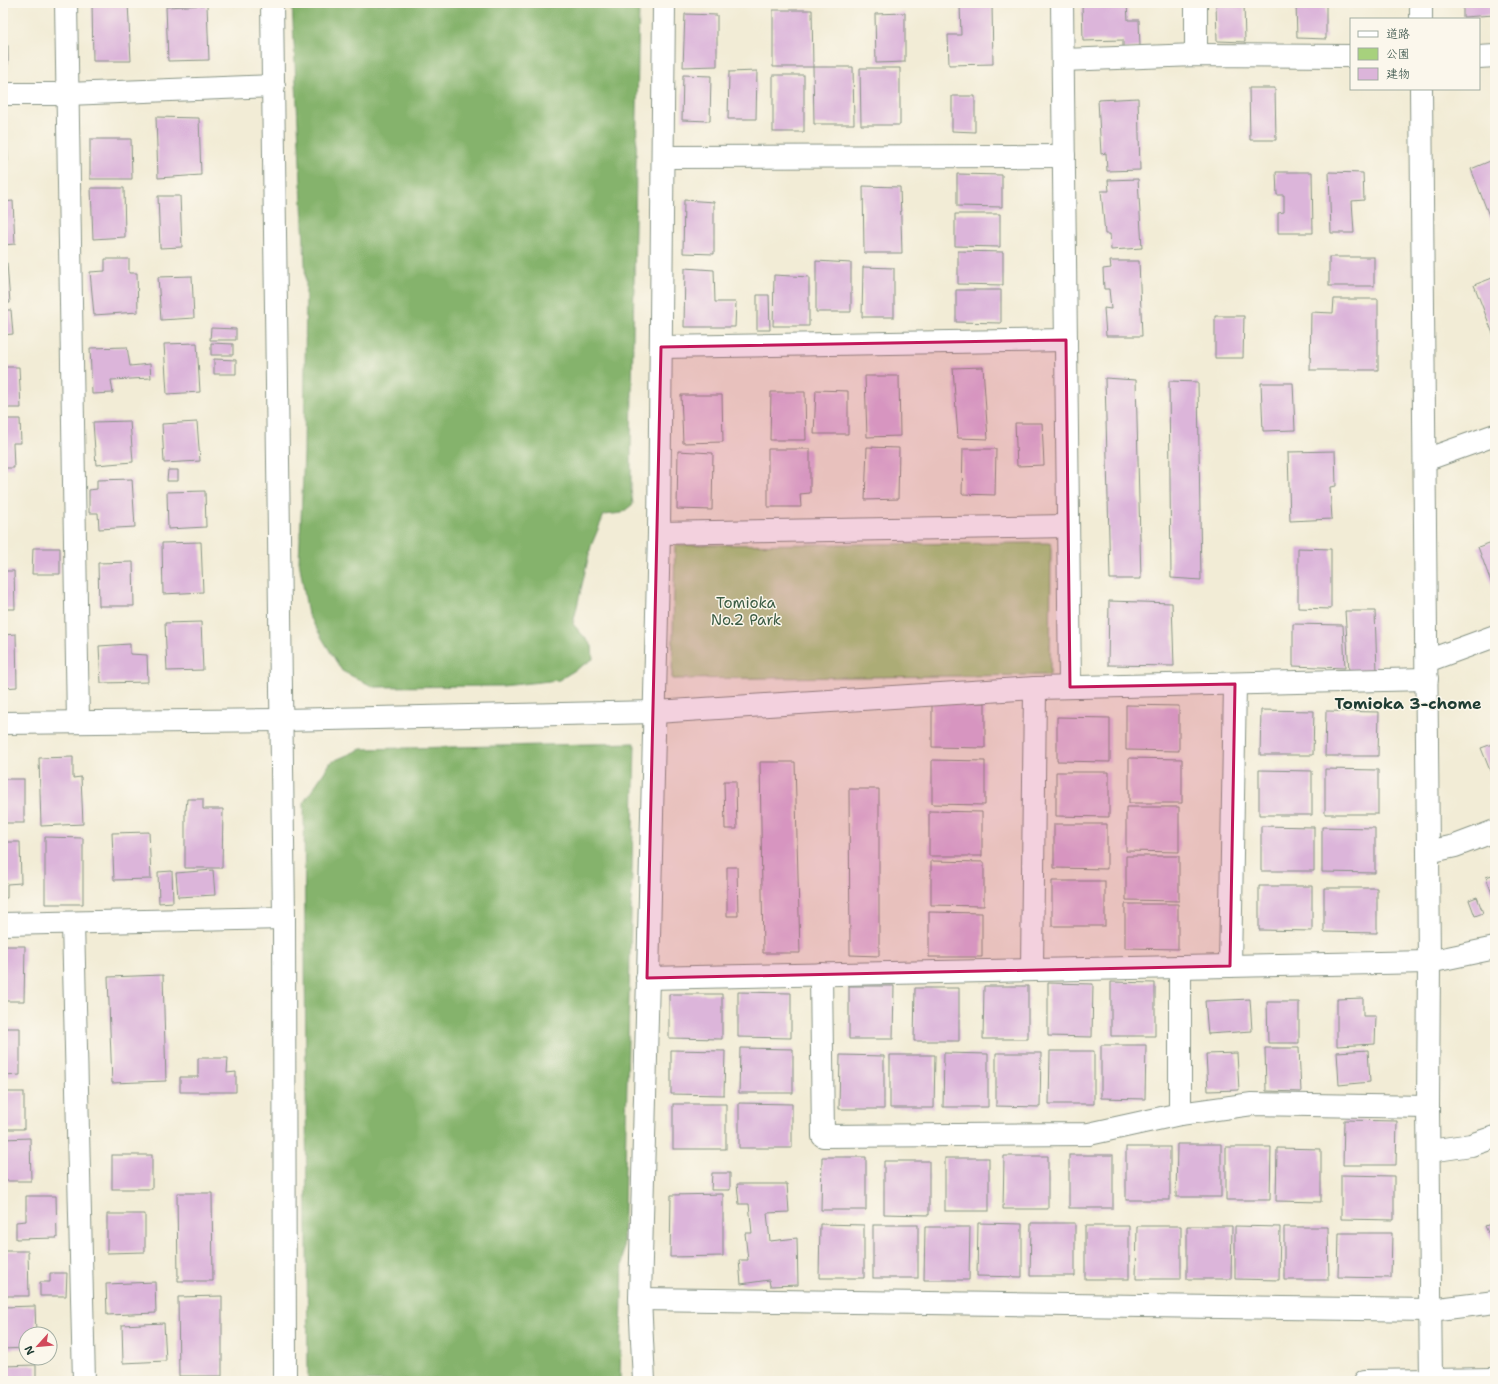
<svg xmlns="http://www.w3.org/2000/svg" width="1498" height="1384" font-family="'Shantell Sans','Klee One',sans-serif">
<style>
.green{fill:#a7d17d;stroke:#638758}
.forest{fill:#85b36c;stroke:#527850}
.building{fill:#dcb5da}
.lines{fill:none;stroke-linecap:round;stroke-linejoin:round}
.minor-casing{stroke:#889485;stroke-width:24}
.minor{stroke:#fff;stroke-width:22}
.marked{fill:#c2185b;fill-opacity:0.2;stroke:#c2185b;stroke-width:3;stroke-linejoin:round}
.labels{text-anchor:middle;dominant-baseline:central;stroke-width:3;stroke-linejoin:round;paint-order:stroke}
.park-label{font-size:15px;fill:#3a5b43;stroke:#fbf7ec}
.neighbourhood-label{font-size:16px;font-weight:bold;fill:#1f3d34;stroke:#fbf7ec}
</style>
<rect width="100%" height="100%" fill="#fbf7ec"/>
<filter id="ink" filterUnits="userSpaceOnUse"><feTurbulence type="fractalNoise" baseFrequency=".025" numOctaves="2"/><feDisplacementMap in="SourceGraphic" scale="8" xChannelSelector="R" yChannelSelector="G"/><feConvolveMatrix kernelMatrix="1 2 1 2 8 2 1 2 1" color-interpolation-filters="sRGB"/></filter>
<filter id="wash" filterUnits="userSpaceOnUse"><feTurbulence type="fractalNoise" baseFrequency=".012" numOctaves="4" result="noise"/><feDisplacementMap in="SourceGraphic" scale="16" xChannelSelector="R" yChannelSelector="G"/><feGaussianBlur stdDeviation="0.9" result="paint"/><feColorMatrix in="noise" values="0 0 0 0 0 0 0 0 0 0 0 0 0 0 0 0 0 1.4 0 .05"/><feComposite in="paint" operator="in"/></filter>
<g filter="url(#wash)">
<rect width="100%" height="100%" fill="#f2ecd6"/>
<!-- green -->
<polygon class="green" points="1051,543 1050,675 672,679 675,545"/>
<!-- forest -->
<g class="forest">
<polygon points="292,3 639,3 631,449 631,490 633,504 622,513 604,515 591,546 573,624 592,646 593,659 559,680 502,686 374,687 342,671 308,615 299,561 304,453 306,284"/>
<polygon points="635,743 620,1381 308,1381 304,802 331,762 361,749"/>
</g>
<g id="blocks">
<!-- building -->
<g class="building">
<polygon points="92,3 128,3 131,61 93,61"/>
<polygon points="1082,3 1127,3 1128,20 1139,20 1140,47 1123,49 1123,40 1083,41"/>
<polygon points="1216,3 1244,3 1245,42 1217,41"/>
<polygon points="1296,3 1326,3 1326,39 1297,38"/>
<polygon points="1463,3 1495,3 1495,15 1463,17"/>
<polygon points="992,4 993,64 949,65 948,35 961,35 960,5"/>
<polygon points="207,5 209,60 168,61 166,7"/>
<polygon points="773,10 812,10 813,67 773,67"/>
<polygon points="905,13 905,62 876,63 875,14"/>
<polygon points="685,14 717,15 717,66 683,67"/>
<rect x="3" y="46" width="5" height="18"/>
<polygon points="813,67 853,67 854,124 814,124"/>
<polygon points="860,68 900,68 900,125 861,125"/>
<polygon points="757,71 756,119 728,119 729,72"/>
<polygon points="683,75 711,76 710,121 682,120"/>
<rect x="773" y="75" width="31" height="57"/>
<polygon points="1249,88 1275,88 1276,140 1250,140"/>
<polygon points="952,96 975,96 975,132 952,131"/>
<polygon points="1138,98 1140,170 1107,171 1106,153 1101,154 1098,100"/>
<polygon points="3,114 6,114 8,161 3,161"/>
<polygon points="156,117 199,118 201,175 158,178"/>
<polygon points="90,139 131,139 132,179 90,179"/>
<polygon points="1495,159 1495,231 1471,169"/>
<polygon points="1276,172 1312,172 1313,233 1278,233 1278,213 1284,212 1284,195 1277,195"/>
<polygon points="1329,172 1363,173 1364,200 1352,201 1354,233 1331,233"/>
<polygon points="957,174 1002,175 1002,207 957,206"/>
<polygon points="1138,179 1142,248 1111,250 1110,234 1105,234 1101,191 1109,191 1108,180"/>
<polygon points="863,186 900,187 902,253 864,253"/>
<polygon points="91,188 124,188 125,237 93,239"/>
<polygon points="158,196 180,196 182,247 160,248"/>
<polygon points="684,200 714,202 714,254 683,253"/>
<polygon points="13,201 15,244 3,245 3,202"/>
<polygon points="955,214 1000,214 1000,247 955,246"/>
<polygon points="958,251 1003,252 1003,285 958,284"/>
<rect x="1329" y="257" width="45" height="29"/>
<polygon points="105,259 129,259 129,273 137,273 138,312 94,315 90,272 105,271"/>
<polygon points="816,261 851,263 851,312 816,312"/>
<polygon points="1110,261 1139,261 1142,336 1106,336 1104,308 1111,309 1109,289 1104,289 1103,269 1111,268"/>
<polygon points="3,263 7,263 10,303 3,303"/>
<polygon points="863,267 894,268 894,317 862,317"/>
<polygon points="685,268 714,270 715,302 736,302 735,327 684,327"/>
<polygon points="774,275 809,277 809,326 773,326"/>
<polygon points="192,276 194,318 161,320 158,277"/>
<polygon points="1495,277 1495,339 1474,285"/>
<polygon points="956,290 1001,290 1001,323 956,322"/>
<polygon points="757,295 769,295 770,330 757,330"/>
<polygon points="1334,299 1378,299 1378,370 1310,370 1311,312 1333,313"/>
<polygon points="3,310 11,310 13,334 3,335"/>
<polygon points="1215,316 1244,316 1243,358 1215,358"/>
<polygon points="211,328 236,329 236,340 210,340"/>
<polygon points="197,343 200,392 167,394 164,344"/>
<polygon points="211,343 233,344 233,355 211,355"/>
<polygon points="127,347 130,366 150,364 151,378 111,380 113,393 92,394 90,348"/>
<polygon points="214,359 236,360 236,374 214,374"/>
<polygon points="3,367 19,367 21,408 3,408"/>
<polygon points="983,367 988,439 958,438 953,368"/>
<polygon points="865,376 899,376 900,436 867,437"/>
<polygon points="1105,378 1136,380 1141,579 1110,579"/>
<polygon points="1169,381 1198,382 1201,580 1171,578"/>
<polygon points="1261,383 1293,383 1295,430 1263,431"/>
<polygon points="816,390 848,391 848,434 814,434"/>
<polygon points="771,392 805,392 806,440 770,440"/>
<polygon points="681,395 722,395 723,442 683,443"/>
<polygon points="3,419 20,419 21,443 13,443 14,468 3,468"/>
<polygon points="130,421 133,462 96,465 93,422"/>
<polygon points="197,422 200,461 164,463 162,424"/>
<polygon points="1015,423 1042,423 1044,465 1017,466"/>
<polygon points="867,447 899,448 898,499 865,500"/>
<polygon points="768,449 810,449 810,493 800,494 801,507 768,507"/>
<polygon points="963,449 996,449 995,495 962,494"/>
<polygon points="678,451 713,453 712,510 677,509"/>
<polygon points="1335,451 1336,486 1330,487 1332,519 1290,521 1288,452"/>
<polygon points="168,470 178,470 178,481 167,481"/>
<polygon points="132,479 135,527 99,529 98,513 89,513 89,490 97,489 97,480"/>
<polygon points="205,491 206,527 168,529 167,492"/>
<polygon points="1495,541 1495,593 1478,547"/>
<polygon points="201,542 203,592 163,594 162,543"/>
<polygon points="33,548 60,548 60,574 32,574"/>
<polygon points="1298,548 1331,549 1331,609 1298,608"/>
<polygon points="133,562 134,606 99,606 98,563"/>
<polygon points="3,571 14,571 15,609 3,609"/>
<polygon points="1109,601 1172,603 1174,666 1108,665"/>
<polygon points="1345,611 1375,611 1377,672 1349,671"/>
<polygon points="201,622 203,670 167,671 165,623"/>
<polygon points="1293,624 1343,625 1345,668 1293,666"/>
<polygon points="16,634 17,687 3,688 3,635"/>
<polygon points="130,644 130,654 147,655 148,682 101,683 99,646"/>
<polygon points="932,703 985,703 985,748 932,747"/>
<polygon points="1126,705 1179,706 1179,751 1126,750"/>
<polygon points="1261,710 1314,711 1313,755 1260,755"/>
<polygon points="1326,711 1379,712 1378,756 1325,756"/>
<polygon points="1057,717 1110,718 1110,762 1057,761"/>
<polygon points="1495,743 1495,783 1481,748"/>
<polygon points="73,757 73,778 81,777 83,824 41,826 39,758"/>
<polygon points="1129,758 1182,759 1182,803 1129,803"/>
<polygon points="932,760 985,761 985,805 932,804"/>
<polygon points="760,762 795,762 800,953 763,953"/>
<polygon points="1325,769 1378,770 1378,814 1325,814"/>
<polygon points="1259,770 1312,771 1312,815 1259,815"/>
<polygon points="1056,772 1109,772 1109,817 1056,816"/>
<rect x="3" y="779" width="21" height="44"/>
<polygon points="724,781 736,781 737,829 725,829"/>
<polygon points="849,789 879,789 879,956 850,955"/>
<polygon points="187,799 203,799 203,809 223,809 222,868 185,868 185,810 186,810"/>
<polygon points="1126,807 1179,807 1179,852 1126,851"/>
<polygon points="929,811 982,812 982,856 929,856"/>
<polygon points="1054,824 1107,824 1107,869 1054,868"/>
<polygon points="1261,826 1314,827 1314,871 1261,871"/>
<polygon points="1322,827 1375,828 1375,873 1322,872"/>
<polygon points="149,832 151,879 114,880 112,833"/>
<polygon points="45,837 83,838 83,904 45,904"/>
<polygon points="3,842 20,842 21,883 7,884 7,898 3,898"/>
<polygon points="1126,856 1179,856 1179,901 1126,900"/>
<polygon points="931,861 984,862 984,906 931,905"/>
<polygon points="727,867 737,867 738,916 727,916"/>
<polygon points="213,870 215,895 178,897 176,873"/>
<polygon points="172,871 173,902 159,903 158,872"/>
<polygon points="1495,874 1495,902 1486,877"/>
<rect x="1052" y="881" width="53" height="45"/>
<polygon points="1259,886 1312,886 1312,931 1259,930"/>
<polygon points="1324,888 1377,888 1377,933 1324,932"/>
<polygon points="1477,897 1483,913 1475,916 1469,900"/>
<polygon points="1125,904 1178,904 1178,949 1125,948"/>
<polygon points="929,912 982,913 982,957 929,957"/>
<polygon points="3,946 25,946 24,1001 3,1001"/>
<polygon points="163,975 166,1081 112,1083 108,977"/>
<polygon points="1111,982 1155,983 1155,1036 1111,1036"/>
<polygon points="1048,983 1093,984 1092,1037 1048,1036"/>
<polygon points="849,986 894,986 893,1039 849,1039"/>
<polygon points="984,986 1028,986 1028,1039 983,1039"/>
<polygon points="915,988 959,988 959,1041 914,1041"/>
<polygon points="738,992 791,993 791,1038 738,1037"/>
<polygon points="669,994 722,994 722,1039 669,1038"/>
<polygon points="1363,998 1363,1016 1376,1016 1375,1044 1337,1046 1337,999"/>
<polygon points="1250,999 1252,1031 1208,1034 1205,1001"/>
<polygon points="1267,1002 1299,1002 1299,1043 1268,1043"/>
<polygon points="3,1028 20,1028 20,1075 3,1076"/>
<polygon points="1101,1045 1146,1045 1145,1099 1101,1098"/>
<polygon points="740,1048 793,1049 793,1093 739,1093"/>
<polygon points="1265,1048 1299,1048 1301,1092 1266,1091"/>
<polygon points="671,1050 725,1051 724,1095 671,1094"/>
<polygon points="1368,1050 1370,1082 1339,1085 1337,1052"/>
<polygon points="1050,1051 1094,1051 1094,1104 1049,1104"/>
<polygon points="944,1053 988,1054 988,1107 943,1107"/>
<polygon points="996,1053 1041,1053 1040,1107 996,1106"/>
<polygon points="1237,1053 1239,1090 1208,1091 1206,1054"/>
<polygon points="840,1055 884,1056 884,1109 839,1109"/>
<polygon points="890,1055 935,1055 934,1108 890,1108"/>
<polygon points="198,1058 228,1058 227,1073 236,1072 236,1092 180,1092 180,1077 198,1077"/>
<rect x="3" y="1092" width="21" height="37"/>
<polygon points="739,1103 792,1104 792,1148 739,1148"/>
<rect x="673" y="1104" width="53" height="45"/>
<polygon points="1344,1120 1397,1121 1396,1165 1343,1165"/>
<polygon points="30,1138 31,1181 3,1181 3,1139"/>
<polygon points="1177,1144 1221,1144 1221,1197 1176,1197"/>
<rect x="1126" y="1147" width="44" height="53"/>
<polygon points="1226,1147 1271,1147 1270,1200 1226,1200"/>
<polygon points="1277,1148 1321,1149 1321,1202 1276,1201"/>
<rect x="112" y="1155" width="40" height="34"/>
<rect x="1069" y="1155" width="44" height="53"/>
<polygon points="1004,1156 1048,1156 1048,1209 1003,1209"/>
<polygon points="822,1157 866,1157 866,1210 821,1210"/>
<rect x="945" y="1158" width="44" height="53"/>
<polygon points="884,1161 929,1161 929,1215 884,1214"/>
<polygon points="712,1173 730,1173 730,1190 711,1190"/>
<polygon points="1341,1175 1394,1176 1394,1220 1341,1219"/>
<polygon points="737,1184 787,1184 789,1212 767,1213 770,1241 797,1238 798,1285 770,1286 769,1280 741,1284 739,1260 748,1260 745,1233 752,1233 749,1204 739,1204"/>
<polygon points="177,1193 212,1193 213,1281 178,1281"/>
<polygon points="723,1194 723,1256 670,1257 671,1195"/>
<polygon points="26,1196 56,1196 57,1238 16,1239 16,1222 26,1221"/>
<polygon points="107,1214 145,1214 145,1252 107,1253"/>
<polygon points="978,1223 1022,1224 1022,1277 977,1276"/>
<polygon points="1031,1223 1075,1223 1075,1276 1030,1276"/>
<polygon points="1494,1223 1495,1240 1492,1241 1485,1226"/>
<polygon points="820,1224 864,1225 864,1278 819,1278"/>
<rect x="873" y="1225" width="45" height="53"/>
<rect x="1085" y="1226" width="44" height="53"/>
<polygon points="1137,1226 1181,1226 1181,1279 1136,1279"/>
<polygon points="1187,1226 1232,1226 1231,1279 1187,1279"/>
<polygon points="1235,1226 1280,1227 1279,1280 1235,1279"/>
<polygon points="925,1227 970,1227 969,1280 924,1280"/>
<polygon points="1284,1227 1328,1227 1329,1280 1284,1280"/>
<polygon points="1339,1233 1392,1233 1391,1278 1338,1277"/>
<polygon points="3,1251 28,1251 29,1296 3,1296"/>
<polygon points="50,1273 67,1273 66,1296 40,1296 40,1282 50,1282"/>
<polygon points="155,1282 156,1313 107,1315 106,1284"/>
<polygon points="222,1296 222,1376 179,1376 178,1297"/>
<polygon points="35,1306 36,1334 26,1334 26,1348 3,1349 3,1307"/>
<polygon points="164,1323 166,1361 123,1363 122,1325"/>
<polygon points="36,1365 36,1381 3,1381 3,1366"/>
</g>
</g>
</g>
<g filter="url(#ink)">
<use href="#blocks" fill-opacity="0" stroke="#889485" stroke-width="1"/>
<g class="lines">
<defs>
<g id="minor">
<polyline points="66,3 78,722"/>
<polyline points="272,3 284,918 285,1381"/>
<polyline points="1062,3 1070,687"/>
<polyline points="1196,3 1196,55"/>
<polyline points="1421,3 1421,19"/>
<polyline points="1479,57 1495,56"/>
<polyline points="1063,60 1196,55 1351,56"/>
<polyline points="1421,89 1429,962 1428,1107 1431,1381"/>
<polyline points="3,94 67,94 274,86"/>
<polyline points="663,157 1064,156"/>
<polyline points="661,347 1066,340"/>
<polyline points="1425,460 1495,435"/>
<polyline points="659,533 1068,526"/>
<polyline points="1427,661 1495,636"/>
<polyline points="3,723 282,720 656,712 1035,688 1427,679"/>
<polyline points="1428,852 1455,846 1495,831"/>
<polyline points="73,923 84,1381"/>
<polyline points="3,924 284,918"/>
<polyline points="1230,966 1235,684"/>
<polyline points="1180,967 1180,1114"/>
<polyline points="1032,970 1035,688"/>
<polyline points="821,974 823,1136 1089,1134 1180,1114 1252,1104 1428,1107"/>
<polyline points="647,978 1429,962 1495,948"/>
<polyline points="1430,1151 1471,1145 1495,1137"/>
<polyline points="640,1299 1431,1310 1495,1302"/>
<polyline points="644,1381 640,1299 659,533 664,3"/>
<polyline points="1365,1381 1495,1379"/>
</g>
</defs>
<!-- minor casing -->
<use href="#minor" class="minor-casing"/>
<!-- minor -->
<use href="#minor" class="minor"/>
</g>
</g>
<!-- marked area -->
<path class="marked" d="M1066,340l4,347 165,-3 -5,282 -583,12 14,-631z"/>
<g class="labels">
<!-- park labels -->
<g class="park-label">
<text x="746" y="603">Tomioka<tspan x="746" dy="17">No.2 Park</tspan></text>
</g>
<!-- neighbourhood labels -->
<g class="neighbourhood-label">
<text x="1408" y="703">Tomioka 3-chome</text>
</g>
</g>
<!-- margin -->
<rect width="1498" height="1384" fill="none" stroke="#fbf7ec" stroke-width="16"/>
<!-- legend -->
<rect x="1350" y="18" width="130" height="72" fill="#fbf7ec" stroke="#a3ada2"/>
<rect x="1358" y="31" width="20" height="6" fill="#ffffff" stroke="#a3ada2"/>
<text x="1386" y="38" font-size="12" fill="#1f3d34">道路</text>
<rect x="1358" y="48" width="20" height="12" fill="#a7d17d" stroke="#a3ada2"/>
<text x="1386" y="58" font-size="12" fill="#1f3d34">公園</text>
<rect x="1358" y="68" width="20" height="12" fill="#dcb5da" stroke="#a3ada2"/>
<text x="1386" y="78" font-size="12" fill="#1f3d34">建物</text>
<!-- north arrow -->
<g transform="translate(38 1346) rotate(243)"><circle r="19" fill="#fbf7ec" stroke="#a3ada2"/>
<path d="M0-3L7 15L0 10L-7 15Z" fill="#d1495b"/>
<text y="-6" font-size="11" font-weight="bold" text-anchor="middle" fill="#1f3d34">N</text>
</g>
</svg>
